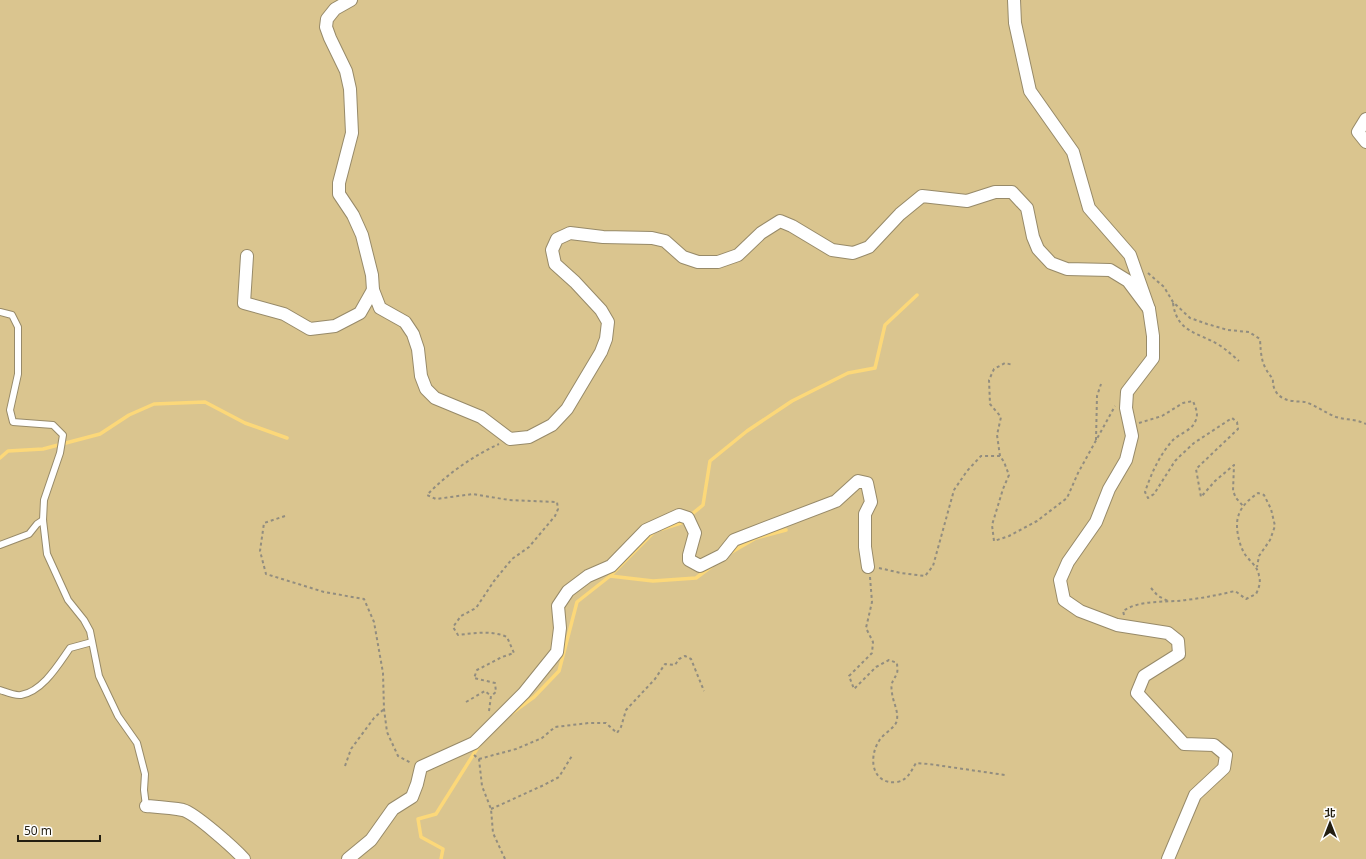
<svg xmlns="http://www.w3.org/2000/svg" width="1366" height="859" font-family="'Noto Sans','Noto Sans TC',sans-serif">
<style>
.green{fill:#dac58f}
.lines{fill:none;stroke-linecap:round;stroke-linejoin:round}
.stream{stroke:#fcd879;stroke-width:3.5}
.lane-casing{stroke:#978a69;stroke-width:8}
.street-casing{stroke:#978a69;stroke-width:14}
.path{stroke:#928d7f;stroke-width:2;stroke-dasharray:3 3;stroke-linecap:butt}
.lane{stroke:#fff;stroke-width:6}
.street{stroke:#fff;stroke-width:12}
</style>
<rect width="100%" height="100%" fill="#fef9eb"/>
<!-- green -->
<rect class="green" x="0" y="0" width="1366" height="859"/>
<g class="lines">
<!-- stream -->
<g class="stream">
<polyline points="0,458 8,451 43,449 100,434 129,415 154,404 205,402 245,423 287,438"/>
<polyline points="662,529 681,523 703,505 710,461 747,431 792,401 848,373 875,368 885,325 917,295"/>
<polyline points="730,553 756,538 786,530"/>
<polyline points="610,576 653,581 696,578 712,566"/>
<polyline points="512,713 534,697 559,671 577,602 610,576 655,531"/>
<polyline points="441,859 443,849 421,837 418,819 436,814 480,744"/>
</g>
<defs>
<g id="lane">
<polyline points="0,312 12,315 18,327 18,374 10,410 13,422 53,425 63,435 60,453 44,500 43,520 47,554 68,600 84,620 90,631 99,676 118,716 137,743 145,774 144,790 146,806"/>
<polyline points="0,545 29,534 37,524 43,520"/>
<path d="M0,690c6,2 15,6 21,5 22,-4 37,-30 49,-47l22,-6"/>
</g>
<g id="street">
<polyline points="351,0 335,9 327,19 326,27 330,38 346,71 350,89 352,133 339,183 339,194 353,215 362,235 372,275 373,290 380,308 405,322 413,334 418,349 421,376 426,389 435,398 481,417 510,439 529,437 552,425 567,409 601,352 606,339 608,322 601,310 575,282 555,264 552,250 557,239 570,233 603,237 652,238 665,241 683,257 698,262 718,262 738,255 761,233 780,221 792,226 832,250 853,253 869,247 900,214 922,196 967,201 995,192 1012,192 1027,208 1033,237 1038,249 1051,263 1067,269 1110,270 1128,281 1149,309"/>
<polyline points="1014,0 1015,23 1030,91 1073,152 1089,208 1130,255 1149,309 1153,336 1153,358 1127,392 1126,408 1132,436 1126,460 1109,489 1096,522 1068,562 1060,580 1064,600 1080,611 1117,625 1168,633 1178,641 1179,654 1144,676 1137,693 1184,744 1214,745 1226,755 1224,768 1195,795 1168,859"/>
<polyline points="1366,119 1358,132 1366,142"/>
<polyline points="247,256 244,303 284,314 310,329 335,326 360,313 373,290"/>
<path d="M146,806c12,1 26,2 37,4 12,3 52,39 61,49"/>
<polyline points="348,859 371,840 393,809 412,797 417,784 421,767 474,743 524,693 557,652 560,628 558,606 568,591 588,576 611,566 646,530 679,515 688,518 695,533 689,555 689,560 700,566 722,555 734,540 836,501 858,481 867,483 871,502 865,514 865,547 868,567"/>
</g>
</defs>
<!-- lane casing -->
<use href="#lane" class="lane-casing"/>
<!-- street casing -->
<use href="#street" class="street-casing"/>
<!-- path -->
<g class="path">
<path d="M1148,273l16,14 9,15 17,16 17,6 21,6 21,2 11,7c1,17 1,26 13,40 -1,13 8,21 20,22 5,1 11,0 15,2 10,4 18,10 28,14 10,3 20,2 30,7"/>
<path d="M1173,303c4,30 25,29 46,42 8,5 14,11 20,16"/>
<path d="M1139,423l23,-7 21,-13 10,-2c3,8 6,13 2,21 -3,8 -16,12 -22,18 -13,14 -22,34 -28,52l3,6 6,-4 21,-33 6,-6 13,-12 38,-25 5,4 1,7 -42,40 5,28 14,-16 19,-16 -1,26 3,7 7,8"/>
<polyline points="1096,440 1097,396 1101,384"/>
<polyline points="1000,456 997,435 1001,417 990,404 989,380 994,369 1005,363 1013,365"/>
<polyline points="285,516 264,523 260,551 266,574 324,592 364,599 374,622 383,673 384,709 387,732 398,756 411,763"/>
<polyline points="879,568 901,573 925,576 933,566 954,490 967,471 981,456 1000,456 1004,462 1009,475 1003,489 992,525 994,541 1009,536 1037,521 1067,498 1078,473 1115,406"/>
<path d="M870,577l2,25 -6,26 7,14 -1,11 -23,23 5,13 22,-22 13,-7 8,3c0,3 1,7 0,10 -3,8 -7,8 -5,20 1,10 8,20 4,30 -4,7 -13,11 -17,18 -11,17 -7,44 18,41 11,-2 14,-11 19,-19l13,1 76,11"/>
<polyline points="1151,588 1158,596 1168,601"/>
<path d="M1124,615l-1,-4c18,-12 42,-8 63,-11 17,-2 32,-5 49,-9l11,8 10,-5c3,-6 5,-12 3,-18 -1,-10 -10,-15 -15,-23 -3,-6 -5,-12 -6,-18 -4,-20 4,-31 20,-42l6,2 7,14 4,17 -5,14 -11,16 -2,11"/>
<polyline points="466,702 485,691 491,696"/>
<path d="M489,711l2,-15 5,-4 -1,-9 -21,-5 3,-8 25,-13 12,-4 -7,-16c-16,-7 -32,-4 -49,-2l-5,-8 8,-11 15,-8 18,-27 18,-22 17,-12 26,-31 3,-7 -1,-7 -48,-2 -36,-6 -37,5 -9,-4c20,-21 46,-39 72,-51"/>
<polyline points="474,755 479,759 482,786 491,809 493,833 505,859"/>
<polyline points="479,759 516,749 542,738 555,727 589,723 606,723 617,733 621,727 626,710 655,679 665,664 675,665 679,659 685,656 691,659 704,691"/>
<polyline points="345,766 351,749 374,718 384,709"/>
<polyline points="491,809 544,785 559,777 573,754"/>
</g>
<!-- lane -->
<use href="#lane" class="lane"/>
<!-- street -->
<use href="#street" class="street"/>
</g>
<!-- north arrow -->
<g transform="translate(1330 823)" stroke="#ffffff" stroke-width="3" paint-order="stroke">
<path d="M0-3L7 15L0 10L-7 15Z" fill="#231e11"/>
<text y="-6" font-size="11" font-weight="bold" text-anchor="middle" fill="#231e11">北</text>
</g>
<!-- scale -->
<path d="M18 835v6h82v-6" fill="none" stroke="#231e11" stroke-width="2"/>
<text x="24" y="835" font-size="12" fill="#231e11" stroke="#ffffff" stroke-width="3" paint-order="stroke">50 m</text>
</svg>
